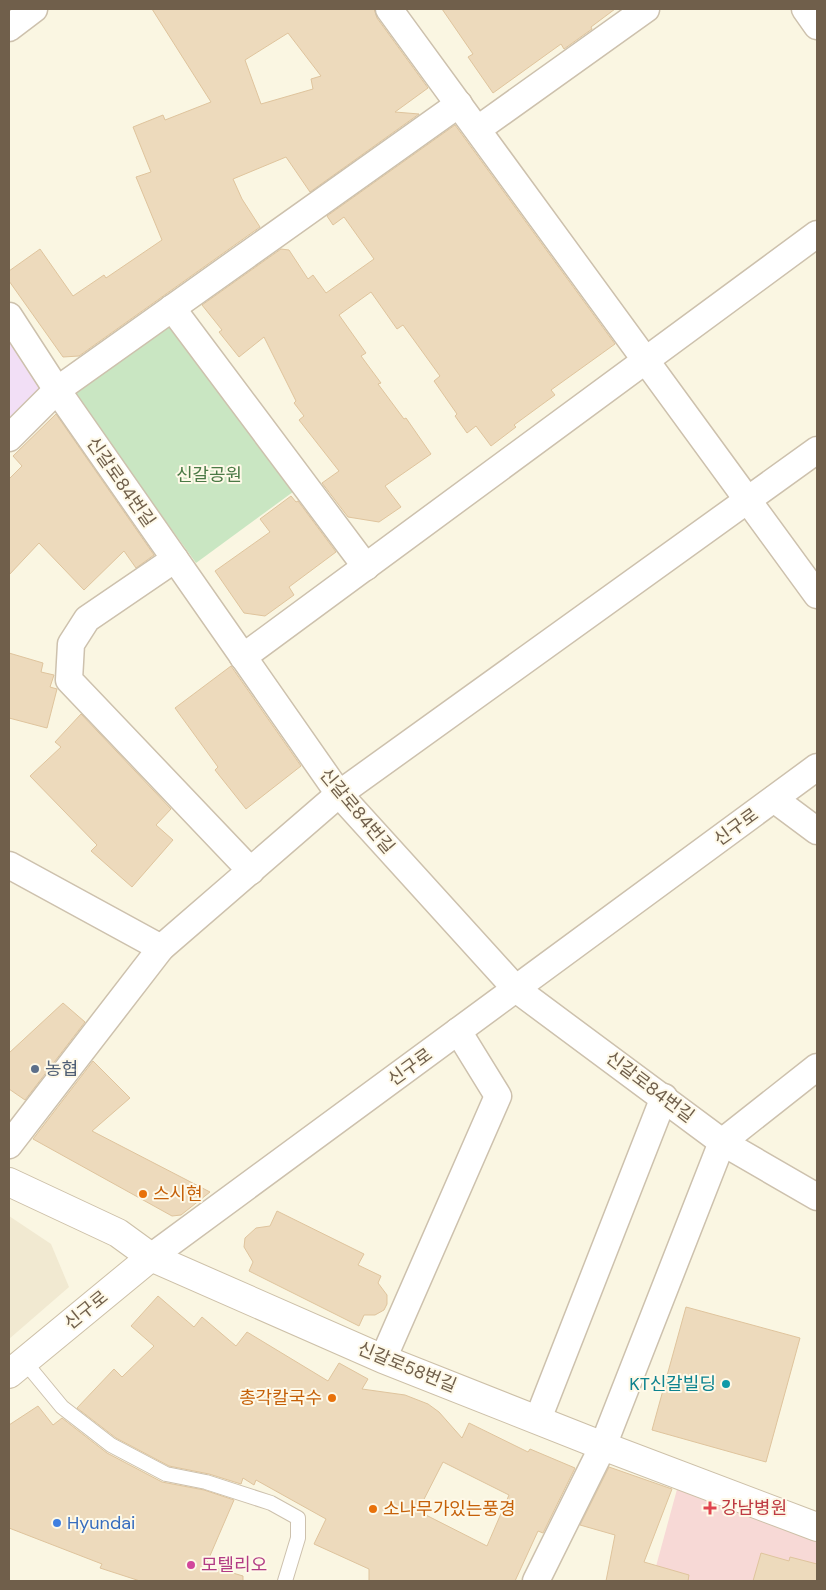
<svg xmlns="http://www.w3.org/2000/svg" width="826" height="1590" font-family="'DM Sans','Noto Sans KR',sans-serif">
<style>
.residential{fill:#f1e9d1}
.education{fill:#f2dff6}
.medical{fill:#f7d9d6}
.green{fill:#c9e6c2}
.building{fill:#eddabc;stroke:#dfc49d;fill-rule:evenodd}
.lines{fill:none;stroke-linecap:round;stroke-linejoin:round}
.lane-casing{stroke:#cdc1ad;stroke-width:16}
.street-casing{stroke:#cdc1ad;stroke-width:29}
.secondary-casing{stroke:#cdc0a8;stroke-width:30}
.lane{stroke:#fff;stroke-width:14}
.street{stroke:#fff;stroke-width:26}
.secondary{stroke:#fff;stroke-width:28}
.service-dot{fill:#5c6f8a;stroke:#fef9e8;stroke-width:2}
.food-dot{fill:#e8710a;stroke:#fef9e8;stroke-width:2}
.culture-dot{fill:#0f9aa8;stroke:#fef9e8;stroke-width:2}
.health-dot{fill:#e0444e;stroke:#fef9e8;stroke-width:2}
.shop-dot{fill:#3f7fe0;stroke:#fef9e8;stroke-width:2}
.hotel-dot{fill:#d1479c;stroke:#fef9e8;stroke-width:2}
.labels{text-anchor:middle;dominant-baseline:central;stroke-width:4;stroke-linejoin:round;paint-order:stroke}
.park-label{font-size:18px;fill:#4b7a46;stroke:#fef9e8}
.street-label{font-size:18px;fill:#705f4b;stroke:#fef9e8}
.service-label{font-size:18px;fill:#4e5e75;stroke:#fef9e8;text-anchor:start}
.food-label{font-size:18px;fill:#c56008;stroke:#fef9e8;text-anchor:start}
.culture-label{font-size:18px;fill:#0d838f;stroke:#fef9e8;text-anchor:end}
.health-label{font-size:18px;fill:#be3a42;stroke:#fef9e8;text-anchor:start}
.shop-label{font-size:18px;fill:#366cbe;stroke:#fef9e8;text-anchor:start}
.hotel-label{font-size:18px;fill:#b23c85;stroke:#fef9e8;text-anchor:start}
</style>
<rect width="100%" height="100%" fill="#faf6e2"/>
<!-- residential -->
<polygon class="residential" points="9,1216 51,1244 69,1287 9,1339"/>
<!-- education -->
<polygon class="education" points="9,336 42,388 9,424"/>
<!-- medical -->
<polygon class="medical" points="679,1482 817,1534 817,1581 652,1581"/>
<!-- green -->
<polygon class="green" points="169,322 297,489 196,563 70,389"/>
<!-- building -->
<g class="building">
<path d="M152,9h222l3,9 51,70 -33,24 24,2 -109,78 -24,-35 -53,22 9,20 18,28 -181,129 -16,1 -54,-76v-10l31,-22 33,47 31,-21 2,3 56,-38 -26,-63 15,-5 -18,-45 30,-12 2,5 46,-18zM288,33l33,43 -10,3 2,10 -52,15 -16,-44z"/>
<polygon points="442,9 615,9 591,27 592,29 564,49 561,44 493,93 468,57 473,54"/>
<polygon points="455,125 615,344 551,390 555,395 514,425 516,427 491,446 476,426 467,433 455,416 457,414 434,381 440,376 403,325 397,329 371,292 339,315 366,353 361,356 381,383 378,384 404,419 406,418 431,454 385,486 401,507 379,522 348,517 322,483 339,471 299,420 304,416 294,403 296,401 264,337 239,357 219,332 222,330 202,305 281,249 289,250 308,279 313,275 326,293 374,259 344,217 333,225 327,216"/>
<polygon points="56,414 154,555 136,568 124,551 84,590 39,543 9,575 9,479 22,466 13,456"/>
<polygon points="291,496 296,502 298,501 336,552 289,587 294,595 265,616 244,613 215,571 270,532 260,519"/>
<polygon points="9,653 43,663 41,672 54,675 50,687 57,689 47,728 9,718"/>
<polygon points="231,666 301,766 246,809 215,770 218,767 175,708"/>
<polygon points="81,714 171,809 156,825 173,840 132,887 91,851 97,845 30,776 61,747 55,742"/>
<polygon points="63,1003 85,1022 25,1100 9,1089 9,1053"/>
<polygon points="93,1061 130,1098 92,1131 210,1192 181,1215 172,1216 33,1139"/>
<polygon points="277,1211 364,1254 358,1265 381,1276 378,1283 387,1295 387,1304 384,1310 375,1315 364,1315 359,1326 249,1271 253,1262 244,1247 245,1238 256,1228 270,1226"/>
<path d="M158,1296l36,31 8,-10 34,29 11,-14 81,49 11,-18 29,16 -6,10 43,6 23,9 11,8 23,26 7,-15 59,29 2,-3 45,19 -32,65 -5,-2 -23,50h-146v-12l-55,-25 12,-25 -70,-39 -2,5 -11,-7 -2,6 -32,-10 -40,-8 -53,-28 -39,-30 37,-39 8,8 32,-31 -23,-20zM443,1462l66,33 -22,51 -69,-35z"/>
<polygon points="686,1307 800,1338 766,1462 652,1430"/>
<polygon points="38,1406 53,1425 62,1418 107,1453 162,1482 204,1490 234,1500 206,1565 243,1576 243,1581 140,1581 100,1568 102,1564 9,1528 9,1425"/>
<polygon points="609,1467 672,1489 644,1562 689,1575 688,1581 606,1581 615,1535 580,1525"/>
<polygon points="761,1553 789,1561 790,1557 817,1564 817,1581 753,1581"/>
</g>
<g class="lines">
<defs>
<polyline id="lane" points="24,1361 62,1407 111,1445 166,1474 206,1482 271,1503 298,1518 298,1538 285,1581"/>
<g id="street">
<polyline points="389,9 817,595"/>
<polyline points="805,9 817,26"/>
<polyline points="9,28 34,9"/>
<polyline points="478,129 646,9"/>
<polyline points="172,308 366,567"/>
<polyline points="9,316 57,390 339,794 516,989 722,1142 817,1197"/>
<polyline points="9,438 57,390 459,104"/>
<polyline points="175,559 87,619 71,644 69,680 251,871"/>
<polyline points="243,657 817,234"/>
<polyline points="774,799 817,831"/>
<polyline points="9,865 161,948"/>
<polyline points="9,1145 161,948 339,794 817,450"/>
<polyline points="151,1257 817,767"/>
<polyline points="383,1359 498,1096 458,1031"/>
<polyline points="538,1419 664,1097"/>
<polyline points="536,1581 603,1446 722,1142 817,1067"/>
</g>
<g id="secondary">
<polyline points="9,1182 118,1233 151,1257 383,1359 603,1446 817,1527"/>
<polyline points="9,1374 151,1257"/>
</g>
</defs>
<!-- lane casing -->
<use href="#lane" class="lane-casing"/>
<!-- street casing -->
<use href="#street" class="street-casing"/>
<!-- secondary casing -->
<use href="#secondary" class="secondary-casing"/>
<!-- lane -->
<use href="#lane" class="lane"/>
<!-- street -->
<use href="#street" class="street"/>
<!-- secondary -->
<use href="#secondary" class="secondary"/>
</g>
<!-- markers -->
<circle class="service-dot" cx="35" cy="1069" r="5"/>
<g class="food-dot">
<circle cx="143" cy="1194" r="5"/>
<circle cx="332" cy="1398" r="5"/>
<circle cx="373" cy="1509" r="5"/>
</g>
<circle class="culture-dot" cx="726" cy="1384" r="5"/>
<path class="health-dot" d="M707.5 1500.5h5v5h5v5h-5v5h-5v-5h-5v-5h5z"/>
<circle class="shop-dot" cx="57" cy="1523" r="5"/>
<circle class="hotel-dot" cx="191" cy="1565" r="5"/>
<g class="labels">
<!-- park labels -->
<g class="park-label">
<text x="209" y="475">신갈공원</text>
</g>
<!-- street labels -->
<g class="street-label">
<text transform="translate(121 482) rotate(55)">신갈로84번길</text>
<text transform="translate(357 811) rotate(50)">신갈로84번길</text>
<text transform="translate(736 827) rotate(-36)">신구로</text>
<text transform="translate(410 1067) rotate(-36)">신구로</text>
<text transform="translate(650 1087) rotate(37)">신갈로84번길</text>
<text transform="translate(86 1310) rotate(-39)">신구로</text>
<text transform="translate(407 1367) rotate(22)">신갈로58번길</text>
</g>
<!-- service labels -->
<g class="service-label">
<text x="45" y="1069">농협</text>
</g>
<!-- food labels -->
<g class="food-label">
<text x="153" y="1194">스시현</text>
<text x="322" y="1398" text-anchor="end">총각칼국수</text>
<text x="383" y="1509">소나무가있는풍경</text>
</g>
<!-- culture labels -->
<g class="culture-label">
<text x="716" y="1384">KT신갈빌딩</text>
</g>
<!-- health labels -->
<g class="health-label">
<text x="721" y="1508">강남병원</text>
</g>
<!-- shop labels -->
<g class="shop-label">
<text x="67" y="1523">Hyundai</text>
</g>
<!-- hotel labels -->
<g class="hotel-label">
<text x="201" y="1565">모텔리오</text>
</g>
</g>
<!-- border -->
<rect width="826" height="1590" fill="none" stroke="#705f4b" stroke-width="20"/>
</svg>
